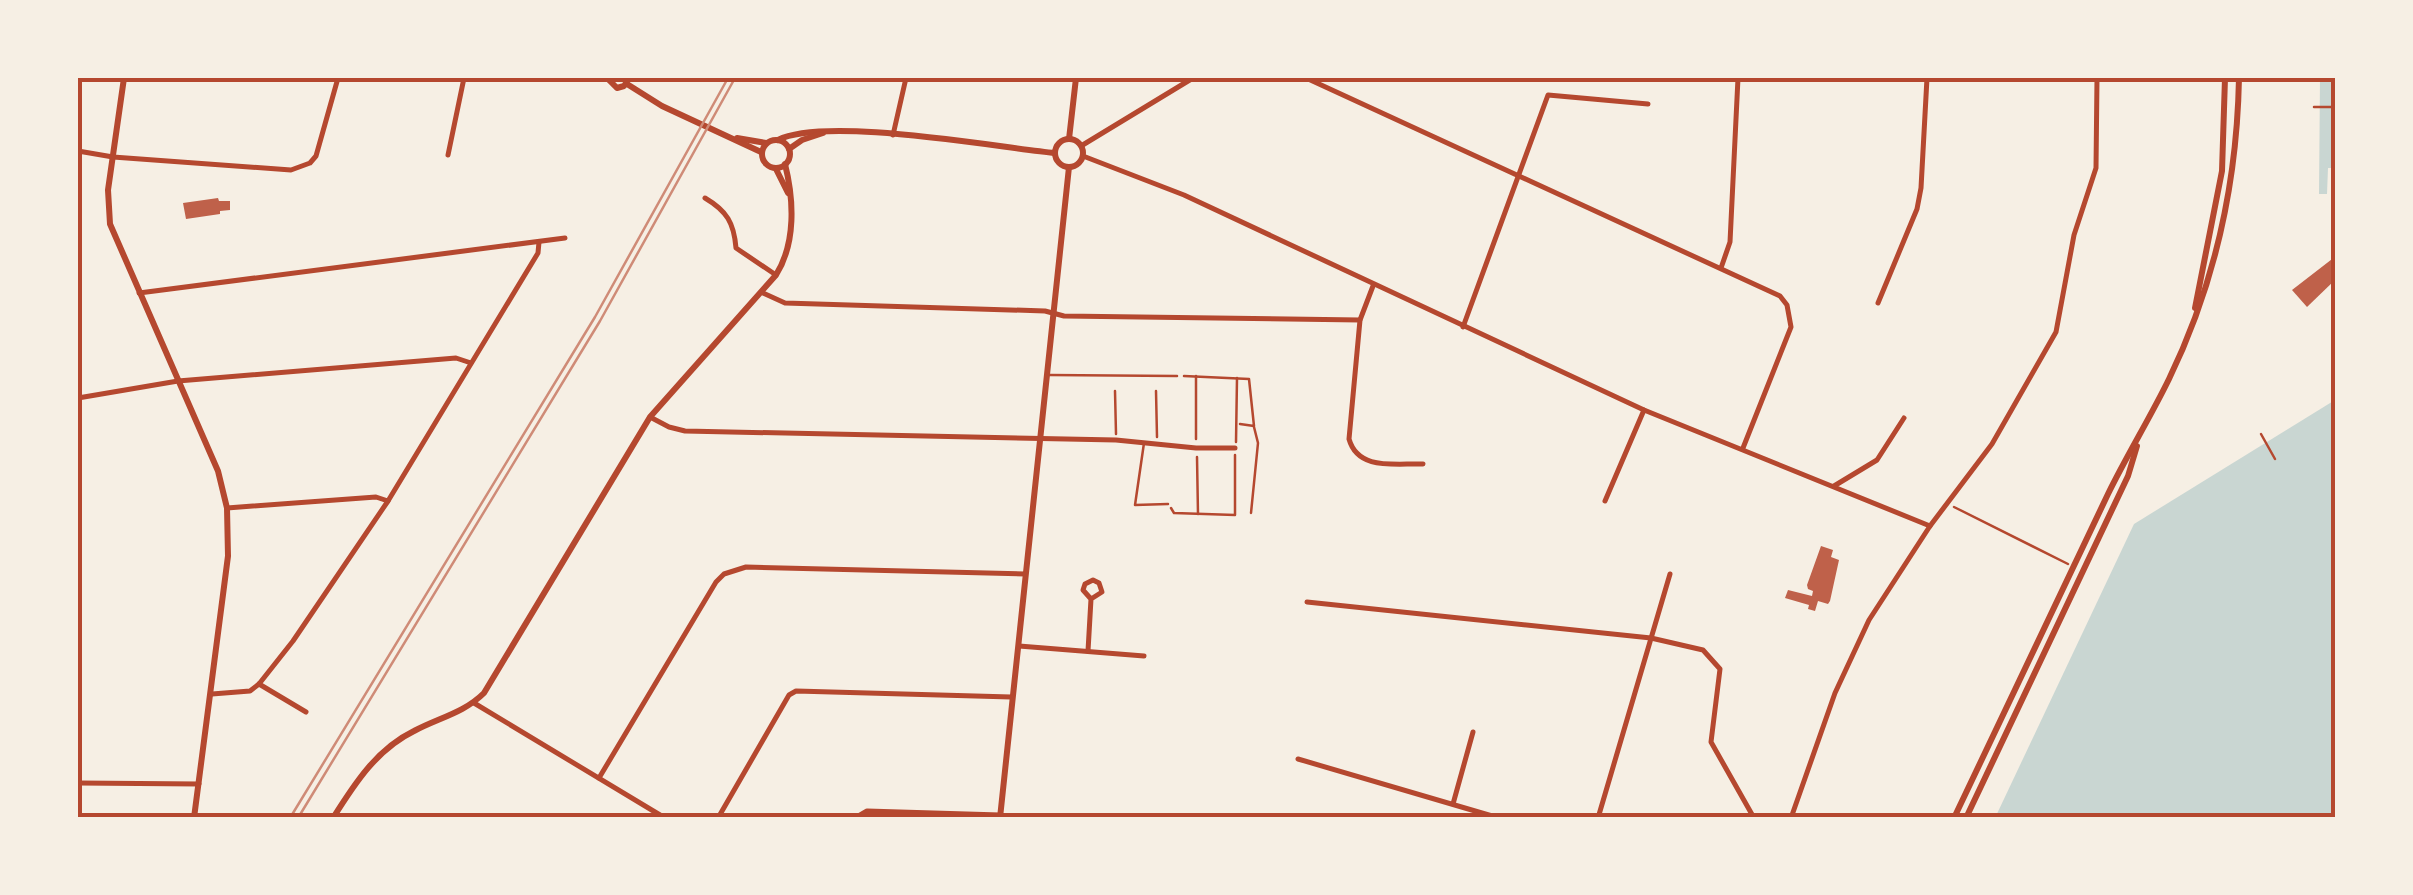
<svg xmlns="http://www.w3.org/2000/svg" width="2413" height="895" font-family="Bitter,serif">
<style>
.water{fill:#c9d6d2}
.building{fill:#bf614a}
.lines{fill:none;stroke-linecap:round;stroke-linejoin:round}
.path{stroke:#b5482f;stroke-width:2.5}
.service{stroke:#b5482f;stroke-width:2.5}
.minor{stroke:#b5482f;stroke-width:5}
.tertiary{stroke:#b5482f;stroke-width:6}
.secondary{stroke:#b5482f;stroke-width:6}
.tram{stroke:#cf8b77;stroke-width:2.5}
.rail{stroke:#cf8b77;stroke-width:2.5}
.neatline{fill:none;stroke:#b5482f;stroke-width:4}
</style>
<rect width="100%" height="100%" fill="#f6efe4"/>
<!-- water -->
<g class="water">
<polygon points="2320,78 2335,78 2335,194 2332,194 2332,168 2328,168 2327,194 2319,194"/>
<polygon points="2335,400 2335,817 1995,818 2134,524"/>
</g>
<!-- building -->
<g class="building">
<polygon points="218,198 219,201 230,201 230,210 220,211 220,214 186,219 183,203"/>
<polygon points="2336,256 2336,279 2307,307 2292,290"/>
<polygon points="1821,546 1833,550 1831,557 1839,560 1830,601 1828,604 1818,601 1815,611 1808,609 1809,605 1785,598 1788,590 1812,596 1813,591 1808,589 1807,585"/>
</g>
<g class="lines">
<!-- path -->
<g class="path">
<polyline points="2314,107 2336,107"/>
<polyline points="1184,376 1249,379 1254,426 1240,424"/>
<polyline points="1196,376 1196,439"/>
<polyline points="1115,391 1116,434"/>
<polyline points="1156,391 1157,437"/>
<polyline points="2261,434 2275,459"/>
<polyline points="1236,442 1237,378"/>
<polyline points="1197,457 1198,514"/>
<polyline points="1954,507 2068,564"/>
<polyline points="1171,508 1174,513 1235,515 1235,455"/>
<polyline points="1251,513 1258,443 1254,427"/>
</g>
<!-- service -->
<g class="service">
<polyline points="1049,375 1177,376"/>
<polyline points="1144,443 1135,505 1168,504"/>
</g>
<!-- minor -->
<g class="minor">
<polyline points="1306,78 1780,296 1787,305 1791,327 1743,448"/>
<polyline points="893,135 906,78"/>
<polyline points="1081,146 1193,78"/>
<polyline points="78,151 113,157 291,170 310,163 316,156 338,78"/>
<polyline points="448,155 464,78"/>
<polyline points="1083,156 1184,195 1644,410 1930,526"/>
<path d="M705,198c22,13 29,25 31,50l40,27"/>
<polyline points="1721,268 1730,242 1738,78"/>
<path d="M1373,286l-13,34 -11,119c9,32 46,24 74,25"/>
<polyline points="139,293 565,238"/>
<polyline points="763,293 785,303 1045,311 1064,316 1360,320"/>
<polyline points="1878,303 1917,209 1921,188 1927,78"/>
<polyline points="1463,327 1548,95 1648,104"/>
<polyline points="78,398 178,381 456,358 471,363"/>
<polyline points="650,417 669,427 685,431 1116,440 1196,448 1235,448"/>
<polyline points="1834,486 1877,460 1904,418"/>
<polyline points="1605,501 1644,410"/>
<polyline points="227,508 376,497 388,501"/>
<polyline points="1307,602 1651,638 1703,650 1720,669 1711,742 1754,818"/>
<polyline points="1019,646 1144,656"/>
<polyline points="1088,651 1091,599 1083,590 1085,584 1093,580 1099,583 1102,592 1091,599"/>
<polyline points="259,684 306,712"/>
<polyline points="212,694 250,691 259,684 293,641 388,501 538,253 539,242"/>
<polyline points="474,703 665,818"/>
<polyline points="1298,759 1499,818"/>
<polyline points="599,778 716,582 724,574 746,567 1025,574"/>
<polyline points="78,783 199,784"/>
<polyline points="1453,804 1473,732"/>
<polyline points="718,818 789,695 796,691 1011,697"/>
<polyline points="855,818 867,811 1000,815"/>
<polyline points="1598,818 1670,574"/>
<polyline points="1791,818 1835,693 1869,620 1930,526 1992,444 2056,332 2074,235 2096,168 2097,78"/>
</g>
<!-- tertiary -->
<g class="tertiary">
<polyline points="124,78 108,190 110,224 218,471 227,508 228,556 194,818"/>
<polyline points="607,78 617,88 624,86 629,78"/>
<polyline points="627,84 662,106 761,152"/>
<polyline points="737,138 766,143"/>
<circle cx="1069" cy="153" r="14"/>
<polyline points="1069,139 1076,78"/>
<circle cx="776" cy="154" r="14"/>
<path d="M778,140c47,-24 216,7 277,13"/>
<polyline points="789,149 802,140 823,133"/>
<polyline points="776,169 788,193"/>
<path d="M333,818c22,-35 44,-69 81,-87 24,-13 50,-18 70,-38l166,-276 126,-142c20,-32 18,-75 9,-111"/>
<polyline points="1000,818 1069,167"/>
</g>
<!-- secondary -->
<g class="secondary">
<polyline points="2195,308 2222,171 2225,78"/>
<path d="M1954,818c52,-108 103,-216 154,-324 19,-39 42,-76 61,-115 46,-95 68,-196 70,-301"/>
<polyline points="1966,818 2128,476 2137,446"/>
</g>
<!-- tram -->
<polyline class="tram" points="290,818 595,317 728,78"/>
<!-- rail -->
<polyline class="rail" points="298,818 600,321 735,78"/>
</g>
<!-- border -->
<rect width="2413" height="895" fill="none" stroke="#f6efe4" stroke-width="160"/>
<rect x="80" y="80" width="2253" height="735" class="neatline"/>
</svg>
